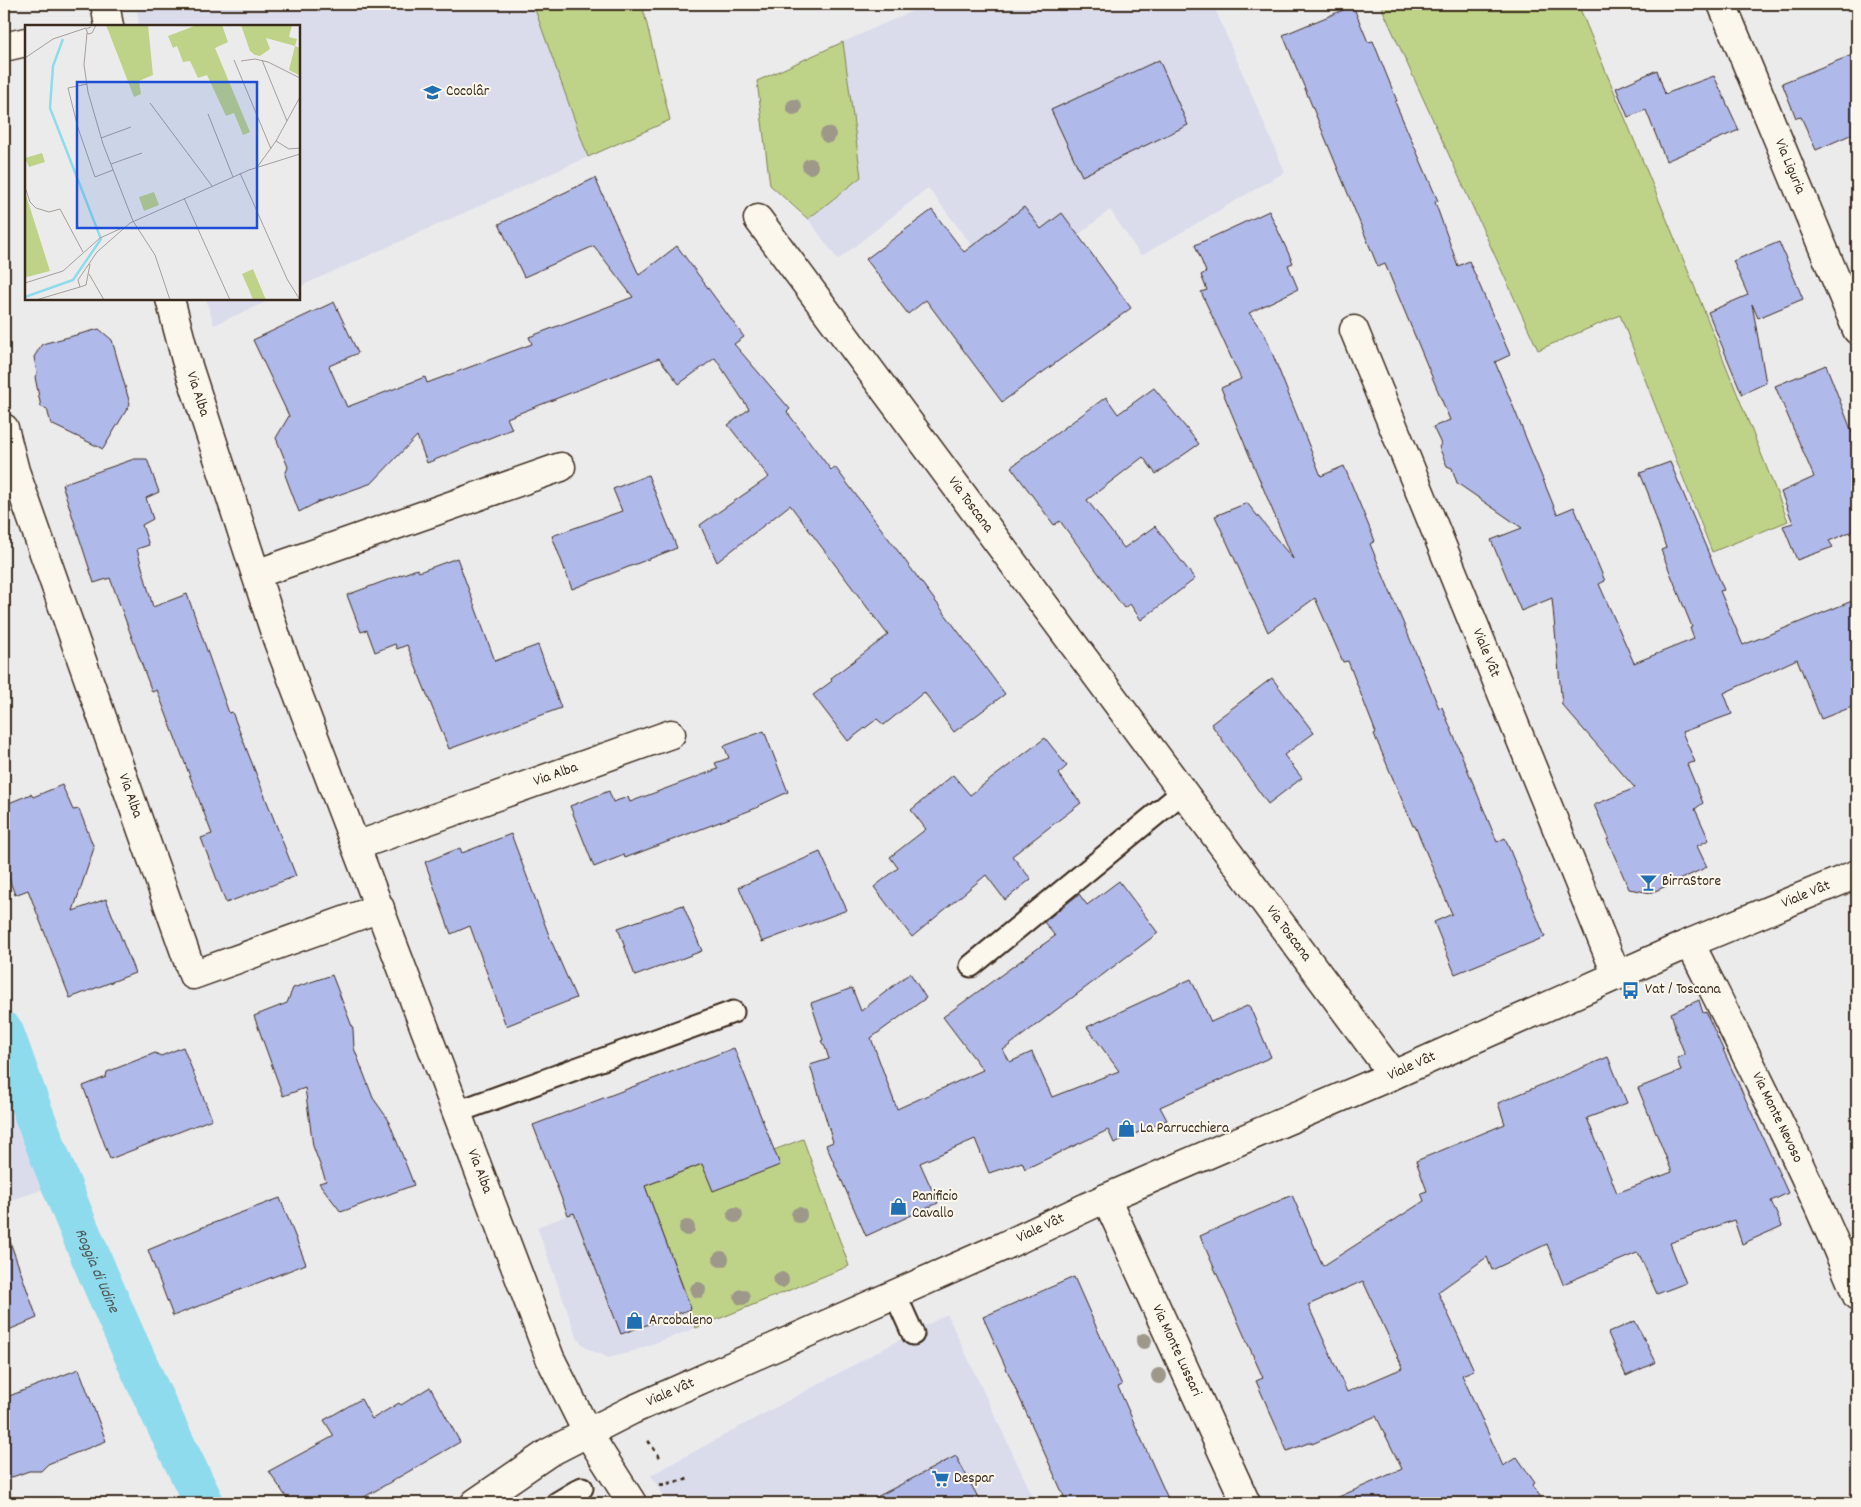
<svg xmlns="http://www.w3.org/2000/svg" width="1861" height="1507" font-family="Dekko,sans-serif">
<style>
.built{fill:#dadceb}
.green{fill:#bfd388;stroke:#7d7e53}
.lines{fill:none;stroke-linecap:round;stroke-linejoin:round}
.canal{stroke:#8edbed;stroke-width:40}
.building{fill:#afb9ea;stroke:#3b2a1e;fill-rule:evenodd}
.lane-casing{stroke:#3b2a1e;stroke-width:25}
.street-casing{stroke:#3b2a1e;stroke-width:31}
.secondary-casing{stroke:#3b2a1e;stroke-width:31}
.path{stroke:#3b2a1e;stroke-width:3;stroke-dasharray:4 4;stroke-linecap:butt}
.lane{stroke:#fbf7ec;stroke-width:21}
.street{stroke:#fbf7ec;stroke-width:28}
.secondary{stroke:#fbf7ec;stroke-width:28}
.tree{fill:#9d9889}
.labels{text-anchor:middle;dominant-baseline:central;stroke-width:4;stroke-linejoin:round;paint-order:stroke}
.poi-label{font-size:15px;fill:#3b2a1e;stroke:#fbf7ec;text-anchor:start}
.street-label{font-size:15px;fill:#3b2a1e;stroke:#fbf7ec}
.water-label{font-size:16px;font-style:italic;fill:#505652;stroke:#fbf7ec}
.inset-river{fill:none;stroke:#8edbed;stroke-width:2.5}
.inset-road{fill:none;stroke:#a59e9a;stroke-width:1}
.view{fill:#1d4ed8;fill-opacity:0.15;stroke:#1d4ed8;stroke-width:2.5}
.inset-edge{fill:none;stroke:#3b2a1e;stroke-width:2.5}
</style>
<rect width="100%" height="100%" fill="#ecebec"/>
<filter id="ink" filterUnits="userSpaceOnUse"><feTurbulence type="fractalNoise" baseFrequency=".02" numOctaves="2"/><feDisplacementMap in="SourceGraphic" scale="10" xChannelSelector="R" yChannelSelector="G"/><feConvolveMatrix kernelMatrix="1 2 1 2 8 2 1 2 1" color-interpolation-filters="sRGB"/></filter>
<g filter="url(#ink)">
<!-- built -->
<g class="built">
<polygon points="136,4 534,4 588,157 299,287 299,26 139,26"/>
<polygon points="928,4 1213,4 1285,172 1141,256 1110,210 1007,291 928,188 838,260 808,219 861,177 843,42"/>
<polygon points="206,299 273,299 214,325"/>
<polygon points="4,1067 47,1188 4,1203"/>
<polygon points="645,1186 691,1309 689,1310 696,1328 628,1353 609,1358 586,1348 577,1338 537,1227"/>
<polygon points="947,1314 1036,1503 668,1503 651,1475"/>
</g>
<!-- green -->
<g class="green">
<polygon points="533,4 642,4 670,120 588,157"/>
<polygon points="1380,4 1578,4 1693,283 1788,521 1712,552 1620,315 1538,350"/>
<polygon points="843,42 861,177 808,219 770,185 757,81"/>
<polygon points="803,1139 849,1266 696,1328 689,1309 691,1308 645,1186 702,1164 774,1150"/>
</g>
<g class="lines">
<!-- canal -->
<path class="canal" id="s1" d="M4,1032c56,161 124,318 200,471"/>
</g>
<!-- building -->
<g class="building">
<polygon points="1353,6 1368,42 1373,41 1397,101 1395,102 1438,201 1435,202 1458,266 1469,261 1510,355 1495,362 1557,514 1574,507 1605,581 1599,584 1634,663 1694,639 1690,628 1692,627 1661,550 1666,548 1648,493 1640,473 1670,462 1724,590 1720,591 1743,645 1857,599 1857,705 1821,719 1797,659 1724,693 1732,714 1682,732 1695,762 1687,764 1703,803 1695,809 1709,840 1697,846 1707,867 1651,893 1629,889 1607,839 1609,838 1594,805 1635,788 1562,705 1552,598 1521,611 1491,540 1522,528 1457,483 1452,468 1447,466 1439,447 1441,444 1433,427 1450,420 1385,264 1378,267 1283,35"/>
<polygon points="1857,53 1857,132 1816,150 1801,117 1796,118 1782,83"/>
<polygon points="1159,60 1188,125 1082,176 1051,110"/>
<polygon points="1657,70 1665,94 1714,76 1739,130 1666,161 1646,110 1628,117 1616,88"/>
<polygon points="595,178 639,275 677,246 744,337 734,344 790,409 787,412 831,470 835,467 1005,694 954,732 924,692 884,725 877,719 848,741 813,695 832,681 831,678 888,635 790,505 717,562 700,525 769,477 728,425 749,409 715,358 679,384 659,358 507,418 512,429 427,463 417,436 372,483 318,502 299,512 285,475 288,467 276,438 289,416 253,340 334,302 358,353 329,366 347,407 425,377 427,383 532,344 529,337 633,297 594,246 524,277 499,224"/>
<polygon points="1024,207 1041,229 1062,213 1131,308 1002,402 926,300 908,314 866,259 932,210 964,252"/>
<polygon points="1269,211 1293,263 1288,265 1298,289 1249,313 1265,335 1321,476 1344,466 1375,541 1370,544 1439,708 1442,707 1497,842 1505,838 1545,937 1455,974 1434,922 1452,914 1415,826 1413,826 1374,734 1376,733 1348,661 1343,662 1315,598 1268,632 1215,516 1247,503 1293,559 1221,388 1241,379 1201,292 1207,290 1201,275 1206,272 1195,245"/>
<polygon points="1779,242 1803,299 1758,318 1752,304 1766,383 1742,394 1708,312 1748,295 1733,261"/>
<polygon points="99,329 112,340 130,404 103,449 51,424 47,409 41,407 35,377 37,373 34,357 42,344"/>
<polygon points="1826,365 1857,445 1857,529 1829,541 1833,547 1797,560 1783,526 1793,523 1781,492 1814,477 1775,386"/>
<polygon points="1154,388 1199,444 1156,474 1143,457 1087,500 1124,548 1155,526 1195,579 1141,620 1130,604 1124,608 1060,521 1054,525 1011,467 1106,397 1118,414"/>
<polygon points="134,459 147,459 159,492 146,498 153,519 142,525 149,545 137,549 153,607 187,594 229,713 232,712 296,876 226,903 201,838 212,834 157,690 152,692 110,578 94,583 62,484"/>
<polygon points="648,475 677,548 572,589 552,536 622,511 613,489"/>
<polygon points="457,558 495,661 538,645 561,708 449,749 407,645 397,649 395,644 375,652 367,630 361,632 347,595 417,569 419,572"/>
<polygon points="1272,678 1314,733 1284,755 1302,778 1268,804 1211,724"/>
<polygon points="764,731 788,792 758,806 759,807 625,858 624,855 594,867 570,806 609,791 613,802 628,797 630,802 718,769 715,763 729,758 724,746"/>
<polygon points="1045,738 1067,766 1058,774 1081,803 1012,856 1031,879 1005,900 986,875 912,937 874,887 898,868 890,857 926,829 911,810 953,775 970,795"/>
<polygon points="62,785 73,810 79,809 94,848 73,911 106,899 135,973 70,998 28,890 15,895 4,865 4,805 31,794 33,797"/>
<polygon points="511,834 550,938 576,998 506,1026 470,926 451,934 425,862 460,848 462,853"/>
<polygon points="820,852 847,910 762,942 739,887"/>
<polygon points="1119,881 1158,933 1003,1050 1010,1062 1032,1052 1052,1097 1119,1071 1087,1027 1191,979 1211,1022 1249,1005 1271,1057 1160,1107 1167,1120 1114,1143 1108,1130 1025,1169 1022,1162 989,1173 975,1139 920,1163 938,1203 866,1236 826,1145 833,1142 810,1065 829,1059 825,1047 821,1041 823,1040 811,1003 852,988 861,1011 910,973 926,998 871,1038 897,1109 983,1070 943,1017 1055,936 1044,922 1079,894 1087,905"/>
<polygon points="683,905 702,951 635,976 618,928"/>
<polygon points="332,975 353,1029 354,1048 373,1098 388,1119 414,1185 341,1212 319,1183 326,1181 313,1146 305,1088 283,1096 254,1016 287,1003 293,988"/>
<path d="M1699,1000l4,13 3,-1 82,181 -17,8 11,25 -40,18 -8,-24 -64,23 16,40 -29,11 -18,-40 -2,-1 -74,31 -16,-40 -55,26 -5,-13 -49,35 36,78 -12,5 41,91 14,-9 18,26 -3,2 13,18h-220l77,-34 -26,-53 -64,28 -1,-2 -24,9 -31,-70 7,-3 -63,-142 92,-41 31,71 101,-65 -3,-8 6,-2 -11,-30 89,-37 -7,-21 110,-46 19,46 -40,15 30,75 55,-21 -34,-84 43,-17 -4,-13 8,-3 -11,-29h1l-4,-13zM1363,1281l40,87 -56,24 -39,-87z"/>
<polygon points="183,1047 212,1119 110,1159 83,1086 106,1077 107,1072 155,1053 161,1056"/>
<polygon points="734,1048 780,1165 713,1191 702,1164 645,1186 691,1309 621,1334 574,1213 568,1215 533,1125"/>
<polygon points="280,1198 306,1264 173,1316 148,1250 203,1227"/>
<polygon points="8,1236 37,1318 4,1332 4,1237"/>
<polygon points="1074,1277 1122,1385 1118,1387 1170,1503 1067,1503 983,1317"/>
<polygon points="1635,1321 1656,1362 1626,1376 1608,1333"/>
<polygon points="79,1369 106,1441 48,1464 41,1471 29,1471 4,1480 4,1398"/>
<polygon points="430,1387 460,1442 354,1503 290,1503 269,1471 334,1436 324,1420 361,1399 372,1419 399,1403 401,1405"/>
<polygon points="956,1456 981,1503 865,1503"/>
</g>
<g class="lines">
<defs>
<g id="lane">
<polyline points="971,966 1183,792"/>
<polyline points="457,1112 733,1012"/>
<polyline points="895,1294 913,1334"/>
<polyline points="557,1503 582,1488"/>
</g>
<g id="street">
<path id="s2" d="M1722,4l135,326"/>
<polyline points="4,47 26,42"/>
<path id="s3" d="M758,219l635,856"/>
<path id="s4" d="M1354,330l263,646"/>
<path id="s5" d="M4,428l11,43 178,504 187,-67"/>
<polyline points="256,574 561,467"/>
<path id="s6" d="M356,846l315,-112"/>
<path id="s7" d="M1690,943c58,116 118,232 167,353"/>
<path id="s8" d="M1106,1198l140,305"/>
<polyline points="587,1432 632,1503"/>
</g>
<g id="secondary">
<polyline points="105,4 109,26"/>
<path id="s9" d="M170,299l16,61 91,279 273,719 37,74"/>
<path id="s10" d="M475,1503l73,-50 84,-43 372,-164 102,-48 287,-123 297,-132 167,-69"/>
</g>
</defs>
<!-- lane casing -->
<use href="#lane" class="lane-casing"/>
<!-- street casing -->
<use href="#street" class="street-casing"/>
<!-- secondary casing -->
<use href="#secondary" class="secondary-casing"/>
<!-- path -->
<g class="path">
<polyline points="648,1441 661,1459"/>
<polyline points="660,1485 689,1479"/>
</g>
<!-- lane -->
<use href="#lane" class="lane"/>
<!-- street -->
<use href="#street" class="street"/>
<!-- secondary -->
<use href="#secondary" class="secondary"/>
</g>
<!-- trees -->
<g class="tree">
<circle cx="794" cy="107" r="8"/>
<circle cx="828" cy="135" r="8"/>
<circle cx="810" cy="166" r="8"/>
<circle cx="735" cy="1215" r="8"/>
<circle cx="799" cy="1215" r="8"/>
<circle cx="687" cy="1228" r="8"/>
<circle cx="721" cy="1259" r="8"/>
<circle cx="781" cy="1280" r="8"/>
<circle cx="698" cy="1290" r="8"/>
<circle cx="742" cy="1297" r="8"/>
<circle cx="1144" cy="1341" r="8"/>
<circle cx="1159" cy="1376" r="8"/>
</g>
</g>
<!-- icons -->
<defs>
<symbol id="school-bare" viewBox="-9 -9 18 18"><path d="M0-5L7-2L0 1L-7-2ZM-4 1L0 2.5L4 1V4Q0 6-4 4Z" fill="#1f6fb2" stroke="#fbf7ec" stroke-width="2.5" paint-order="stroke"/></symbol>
<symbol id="bar-bare" viewBox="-9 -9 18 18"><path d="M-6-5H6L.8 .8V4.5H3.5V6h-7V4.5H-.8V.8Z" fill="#1f6fb2" stroke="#fbf7ec" stroke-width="2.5" paint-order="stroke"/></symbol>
<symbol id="bus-bare" viewBox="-9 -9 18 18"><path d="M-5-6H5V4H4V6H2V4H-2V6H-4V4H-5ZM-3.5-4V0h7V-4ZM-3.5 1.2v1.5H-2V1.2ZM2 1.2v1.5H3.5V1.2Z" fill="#1f6fb2" stroke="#fbf7ec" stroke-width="2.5" paint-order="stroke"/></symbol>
<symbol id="shop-bare" viewBox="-9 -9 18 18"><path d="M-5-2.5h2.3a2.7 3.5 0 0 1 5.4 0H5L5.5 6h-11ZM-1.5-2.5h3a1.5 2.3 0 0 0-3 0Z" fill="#1f6fb2" stroke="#fbf7ec" stroke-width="2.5" paint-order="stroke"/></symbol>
<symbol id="supermarket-bare" viewBox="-9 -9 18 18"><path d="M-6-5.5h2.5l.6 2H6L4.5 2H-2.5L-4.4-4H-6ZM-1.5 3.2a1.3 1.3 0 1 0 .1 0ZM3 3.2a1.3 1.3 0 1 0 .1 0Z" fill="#1f6fb2" stroke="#fbf7ec" stroke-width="2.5" paint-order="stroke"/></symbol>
</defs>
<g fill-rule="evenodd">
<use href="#school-bare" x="420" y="80" width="25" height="25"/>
<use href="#bar-bare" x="1636" y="870" width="25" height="25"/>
<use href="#bus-bare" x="1618" y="978" width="25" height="25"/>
<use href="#shop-bare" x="1114" y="1116" width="25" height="25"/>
<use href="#shop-bare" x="886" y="1194" width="25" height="25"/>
<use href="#shop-bare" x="622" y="1308" width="25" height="25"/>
<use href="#supermarket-bare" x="928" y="1466" width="25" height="25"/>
</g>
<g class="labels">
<!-- poi labels -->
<g class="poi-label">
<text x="446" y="92">Cocolâr</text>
<text x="1662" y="882">BirraStore</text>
<text x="1645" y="990">Vat / Toscana</text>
<text x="1140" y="1129">La Parrucchiera</text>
<text x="912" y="1197">Panificio<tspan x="912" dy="17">Cavallo</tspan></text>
<text x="649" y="1321">Arcobaleno</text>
<text x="954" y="1479">Despar</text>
</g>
<!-- street labels -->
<g class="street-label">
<text stroke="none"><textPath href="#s2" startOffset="176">Via Liguria</textPath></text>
<text stroke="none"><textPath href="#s9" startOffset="99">Via Alba</textPath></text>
<text stroke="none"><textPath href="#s3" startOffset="356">Via Toscana</textPath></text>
<text stroke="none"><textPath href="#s4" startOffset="349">Viale Vât</textPath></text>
<text stroke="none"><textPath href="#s6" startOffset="212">Via Alba</textPath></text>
<text stroke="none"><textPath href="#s5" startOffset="389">Via Alba</textPath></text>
<text stroke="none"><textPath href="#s10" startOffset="1465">Viale Vât</textPath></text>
<text stroke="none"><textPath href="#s3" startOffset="890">Via Toscana</textPath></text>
<text stroke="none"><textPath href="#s10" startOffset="1035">Viale Vât</textPath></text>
<text stroke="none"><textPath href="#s7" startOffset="195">Via Monte Nevoso</textPath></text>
<text stroke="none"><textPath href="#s9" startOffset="926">Via Alba</textPath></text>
<text stroke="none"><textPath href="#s10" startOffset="630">Viale Vât</textPath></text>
<text stroke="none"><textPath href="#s8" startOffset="168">Via Monte Lussari</textPath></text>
<text stroke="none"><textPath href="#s10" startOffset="225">Viale Vât</textPath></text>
</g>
<!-- water labels -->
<g class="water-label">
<text stroke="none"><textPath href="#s1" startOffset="256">Roggia di Udine</textPath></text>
</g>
</g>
<!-- overview -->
<g transform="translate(25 25)">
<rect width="275" height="275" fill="#ecebec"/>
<path d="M81,0h42l5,50 -14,6 2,13 -7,3zM172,0h25l6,17 -13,6 35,84 -7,3 -9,-22 -8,3 -19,-41 -9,3 -8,-17 -7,1 -6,-16 -4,2 -5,-12zM216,0h51l-3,12 8,2 -2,7 5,2 -1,27 -10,-5 6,-24 -29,-8 4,11 -10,7 -5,-1 -5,-4zM17,128l3,9 -16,5 -4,-9zM0,167l25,79 -23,6 -2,-2zM129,167l5,13 -15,6 -5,-14zM228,244l8,19 5,12h-13l-3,-8 -8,-18z" fill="#bfd388"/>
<path class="inset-river" d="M0,272l48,-17 28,-41 -51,-131 3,-42 10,-27"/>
<path class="inset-road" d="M66,2l-5,2 2,5 4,-1 4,-8M62,8l-3,32 4,27 15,52 30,77M0,33l28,-19 33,-11M209,35l37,89M237,35l25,61M216,36l14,-2 13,3 32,16M62,59l-19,4 10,40 17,49 18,-7M125,78l62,83M183,89l25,63M76,113l30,-11M251,116l13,8 11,-1M86,139l31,-11M233,141l18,-25 24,-44M215,148l47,106 13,21M0,162l5,15 6,6 13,4 11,-3 23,43M159,173l46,102M108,196l22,34 15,45M65,239l-4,21 -6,2 -2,-7 19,-28 33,-29 119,-53 51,-16M64,249l15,26M0,258l38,-12 37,-33 22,-10M11,275l44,-13"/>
<path class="view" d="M52,57h180v146h-180z"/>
<rect width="275" height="275" class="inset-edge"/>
</g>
<!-- margin -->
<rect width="1861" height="1507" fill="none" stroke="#fbf7ec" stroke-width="20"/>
<rect x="10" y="10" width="1841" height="1487" fill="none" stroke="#3b2a1e" stroke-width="2" filter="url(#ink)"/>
</svg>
